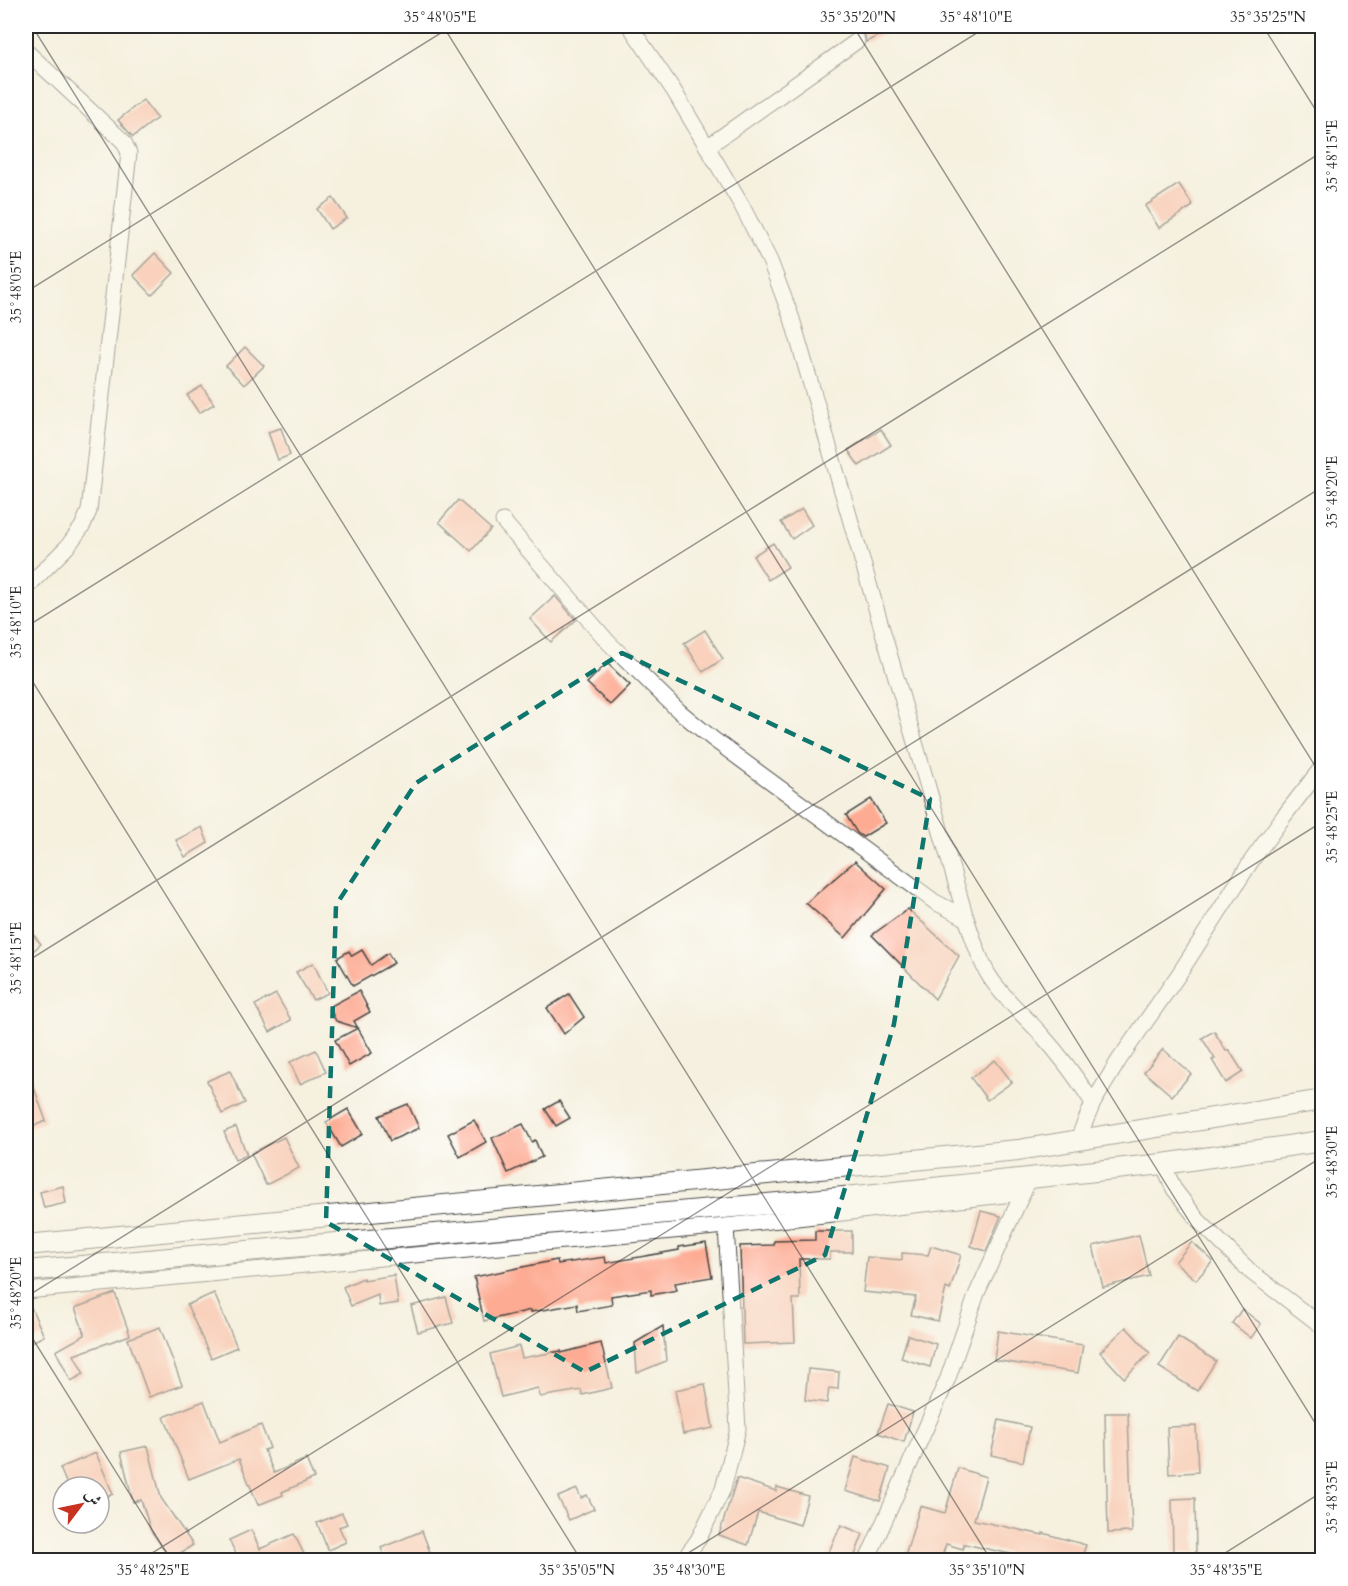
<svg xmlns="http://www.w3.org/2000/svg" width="1348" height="1586" font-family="Cardo,Amiri,serif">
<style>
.building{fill:#fdab93}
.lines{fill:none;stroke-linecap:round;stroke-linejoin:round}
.minor-casing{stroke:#494946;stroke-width:17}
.major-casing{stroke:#494946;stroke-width:22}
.minor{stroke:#fff;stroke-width:15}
.major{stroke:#fff;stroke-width:20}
.marked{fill:none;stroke:#0f766e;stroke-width:4.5;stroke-dasharray:12 8;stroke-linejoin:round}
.ticks{fill:none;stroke:#2b2b2b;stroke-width:1.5;stroke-opacity:0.45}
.neatline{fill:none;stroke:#2b2b2b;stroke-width:2}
.ticks-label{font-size:15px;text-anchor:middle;fill:#2b2b2b}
</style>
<rect width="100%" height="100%" fill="#fff"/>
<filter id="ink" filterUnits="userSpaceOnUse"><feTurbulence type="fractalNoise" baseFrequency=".0167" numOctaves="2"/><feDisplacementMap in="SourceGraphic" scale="12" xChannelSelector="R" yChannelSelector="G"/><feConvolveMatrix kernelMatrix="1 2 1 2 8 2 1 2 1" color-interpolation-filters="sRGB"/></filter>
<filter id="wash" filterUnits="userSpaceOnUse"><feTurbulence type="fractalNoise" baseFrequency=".008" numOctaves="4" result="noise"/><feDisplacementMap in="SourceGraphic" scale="24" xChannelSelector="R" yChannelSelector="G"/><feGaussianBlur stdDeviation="1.35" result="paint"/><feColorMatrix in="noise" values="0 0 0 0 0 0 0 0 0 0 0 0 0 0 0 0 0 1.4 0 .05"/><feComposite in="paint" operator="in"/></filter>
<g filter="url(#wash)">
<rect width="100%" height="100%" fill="#f5f0df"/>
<g id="blocks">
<!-- building -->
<g class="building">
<polygon points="856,26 897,26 866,42 865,36 860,32"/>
<polygon points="143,100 157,118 133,137 118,120"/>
<polygon points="1179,184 1193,206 1159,228 1145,206"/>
<polygon points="333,198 347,218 330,229 317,209"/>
<polygon points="155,253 174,273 152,295 133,275"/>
<polygon points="245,347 264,366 244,385 226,366"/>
<polygon points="202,386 214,404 199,413 187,395"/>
<polygon points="281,428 290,455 278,460 268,432"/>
<polygon points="881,429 891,445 859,466 848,450"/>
<polygon points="458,500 491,529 471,551 439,522"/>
<polygon points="802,509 812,525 792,539 781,522"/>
<polygon points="773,543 788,567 768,580 753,556"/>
<polygon points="555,596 576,620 551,642 530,619"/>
<polygon points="705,630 723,659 703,672 684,643"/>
<polygon points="607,663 630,685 610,705 587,683"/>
<polygon points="871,799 886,823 863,837 857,833 846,815"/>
<polygon points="202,827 208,843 185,857 176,840"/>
<polygon points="855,861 886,889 845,938 806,903"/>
<polygon points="908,909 959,956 935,999 872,935"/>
<polygon points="26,926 41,944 26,957"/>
<polygon points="362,950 371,965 388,953 394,963 353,986 337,958 349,951 352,956"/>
<polygon points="313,963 328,993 313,1000 296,972"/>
<polygon points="359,991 370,1012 354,1021 372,1053 349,1066 335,1040 358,1028 336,1021 329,1007"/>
<polygon points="276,994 291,1020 270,1032 255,1005"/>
<polygon points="569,994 584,1017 564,1034 547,1008"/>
<polygon points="1214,1031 1226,1051 1229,1050 1243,1072 1226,1083 1212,1060 1215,1059 1202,1038"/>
<polygon points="1163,1049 1191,1074 1172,1096 1144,1072"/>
<polygon points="316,1050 326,1072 300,1084 290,1062"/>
<polygon points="995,1060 1012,1082 987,1100 971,1078"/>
<polygon points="26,1068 27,1068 46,1121 26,1129"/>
<polygon points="230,1071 245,1103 222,1114 207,1081"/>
<polygon points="559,1101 570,1118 556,1126 545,1109"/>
<polygon points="408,1104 419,1128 390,1141 379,1116"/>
<polygon points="348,1109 363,1134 341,1147 326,1122"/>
<polygon points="474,1120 486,1142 460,1157 448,1134"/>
<polygon points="523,1124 532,1142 535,1140 542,1157 508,1173 492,1138"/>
<polygon points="236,1127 247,1155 235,1160 224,1132"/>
<polygon points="284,1137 299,1168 266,1185 251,1153"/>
<polygon points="63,1186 66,1203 44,1208 40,1192"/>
<polygon points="981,1211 1001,1216 986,1251 971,1246"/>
<polygon points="815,1231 852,1231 852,1252 830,1252 830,1259 799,1259 800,1299 793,1299 795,1342 743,1344 740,1246 774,1245 774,1241 815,1240"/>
<polygon points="1139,1235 1149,1276 1103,1287 1093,1246"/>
<polygon points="1192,1242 1213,1261 1196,1280 1175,1262"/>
<polygon points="706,1243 712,1277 675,1283 677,1290 651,1295 651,1290 611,1296 612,1305 578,1311 577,1304 531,1312 531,1310 484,1321 474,1277 557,1260 558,1264 605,1257 606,1263 679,1250 679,1247"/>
<polygon points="931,1246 961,1255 950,1290 946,1288 938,1321 911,1315 916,1297 863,1292 867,1257 902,1260 902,1253 928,1255"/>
<polygon points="394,1275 398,1303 379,1306 378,1295 351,1306 343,1287 363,1278 364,1280"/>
<polygon points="115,1293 130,1335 74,1355 84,1374 71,1381 56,1351 85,1335 75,1308"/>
<polygon points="214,1293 237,1347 211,1358 187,1305"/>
<polygon points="446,1297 453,1323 418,1332 411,1306"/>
<polygon points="26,1301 28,1301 44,1336 26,1345"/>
<polygon points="1242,1309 1261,1324 1251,1338 1232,1323"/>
<polygon points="663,1326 666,1361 637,1373 635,1343"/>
<polygon points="160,1327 182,1385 149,1397 128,1339"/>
<polygon points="1126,1327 1150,1353 1124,1378 1100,1352"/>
<polygon points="998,1331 1083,1345 1078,1373 994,1360"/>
<polygon points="908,1335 936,1344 930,1367 901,1358"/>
<polygon points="1178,1337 1216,1361 1197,1391 1159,1367"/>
<polygon points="601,1343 612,1388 582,1395 581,1390 540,1397 538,1388 501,1397 490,1354 519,1346 522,1358 561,1351 561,1353"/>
<polygon points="808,1369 839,1372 838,1389 829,1388 827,1403 805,1400"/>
<polygon points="705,1384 713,1428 683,1434 675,1390"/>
<polygon points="204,1401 220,1442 261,1425 270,1448 264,1450 274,1473 306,1459 314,1478 282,1492 283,1495 258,1505 239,1459 189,1479 164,1417"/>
<polygon points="888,1404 913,1412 904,1442 878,1433"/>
<polygon points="1105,1413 1128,1413 1132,1532 1108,1533"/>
<polygon points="999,1420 1030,1427 1023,1462 991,1455"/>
<polygon points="1196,1426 1198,1472 1169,1474 1167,1427"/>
<polygon points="148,1446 161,1498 193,1545 171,1559 151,1531 141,1500 133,1502 121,1452"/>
<polygon points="96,1453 113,1494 99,1500 99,1487 68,1487 60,1468"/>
<polygon points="855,1457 890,1468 880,1501 845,1491"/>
<polygon points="958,1468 986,1477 974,1520 1043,1535 1043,1533 1086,1545 1081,1560 1039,1560 964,1544 963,1549 946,1544 941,1560 904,1560 920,1506 945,1513"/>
<polygon points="737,1478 776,1491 777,1487 808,1496 800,1525 758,1512 748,1545 719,1535"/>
<polygon points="577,1489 581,1498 587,1495 594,1509 569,1520 558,1497"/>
<polygon points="1195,1498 1196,1553 1173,1553 1172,1499"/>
<polygon points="342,1513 347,1524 339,1527 346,1542 328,1550 317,1523"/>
<polygon points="841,1525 863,1534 853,1560 825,1560"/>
<polygon points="251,1530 260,1549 294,1534 307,1560 236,1560 239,1559 229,1540"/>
<polygon points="422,1531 433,1560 386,1560 381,1548"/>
</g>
</g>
</g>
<g filter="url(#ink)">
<use href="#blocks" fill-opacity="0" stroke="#494946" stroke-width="1.5"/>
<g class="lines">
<defs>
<g id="minor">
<path d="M630,26l44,65 68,115 28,55 22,58 174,599c7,19 12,39 22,56 13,22 35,40 52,59 20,22 37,45 53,70"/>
<polyline points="26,51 124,142 129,153 89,511 82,527 67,547 26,588"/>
<polyline points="707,147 857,41"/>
<polyline points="503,521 609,643 679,711 713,739 935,902 966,918"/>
<polyline points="1077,1141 1093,1103 1119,1060 1179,974 1252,860 1284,816 1322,767"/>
<polyline points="1163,1164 1174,1189 1198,1220 1251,1272 1322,1326"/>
<polyline points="26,1291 726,1226 1022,1193"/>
<polyline points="683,1560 698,1540 723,1489 738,1429 726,1226"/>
<polyline points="867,1560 948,1378 977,1293 1025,1188"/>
</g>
<g id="major">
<polyline points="26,1245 1018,1150 1322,1100"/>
<polyline points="26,1271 866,1195 1163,1164 1322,1141"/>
</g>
</defs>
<!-- minor casing -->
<use href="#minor" class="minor-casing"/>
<!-- major casing -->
<use href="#major" class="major-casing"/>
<!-- minor -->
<use href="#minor" class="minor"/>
<!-- major -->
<use href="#major" class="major"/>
</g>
</g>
<!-- marked area -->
<path d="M0 0H1348V1586H0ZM622,653l308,146 -36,225 -69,231 -240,117 -259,-150 10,-317 80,-122z" fill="#f5f0df" fill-opacity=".55" fill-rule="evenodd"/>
<path class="marked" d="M622,653l308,146 -36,225 -69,231 -240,117 -259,-150 10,-317 80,-122z"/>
<!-- ticks -->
<path class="ticks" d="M32,26l959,1534M443,26l879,1408M853,26l469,751M1263,26l59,94M26,292l426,-266M26,627l962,-601M26,671l555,889M26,962l1296,-810M26,1297l1296,-810M26,1328l145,232M141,1560l1181,-738M677,1560l645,-403M1214,1560l108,-68"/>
<!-- margin -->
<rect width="1348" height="1586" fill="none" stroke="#fff" stroke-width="66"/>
<!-- north arrow -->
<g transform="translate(81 1505) rotate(58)"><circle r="28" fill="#ffffff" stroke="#aaaaaa" stroke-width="1.5"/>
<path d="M0-4.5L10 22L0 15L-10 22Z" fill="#c8321e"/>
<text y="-9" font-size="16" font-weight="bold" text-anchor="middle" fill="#2b2b2b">ش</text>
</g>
<rect x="33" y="33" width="1282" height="1520" class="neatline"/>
<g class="ticks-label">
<text x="440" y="22">35°48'05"E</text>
<text x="858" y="22">35°35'20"N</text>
<text x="976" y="22">35°48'10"E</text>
<text x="1268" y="22">35°35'25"N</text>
<text transform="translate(1332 156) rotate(-90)" y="5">35°48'15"E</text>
<text transform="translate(16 287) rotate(-90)" y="5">35°48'05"E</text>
<text transform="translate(1332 492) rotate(-90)" y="5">35°48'20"E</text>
<text transform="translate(16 622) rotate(-90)" y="5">35°48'10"E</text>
<text transform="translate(1332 827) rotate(-90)" y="5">35°48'25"E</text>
<text transform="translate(16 958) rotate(-90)" y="5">35°48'15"E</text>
<text transform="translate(1332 1162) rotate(-90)" y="5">35°48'30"E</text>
<text transform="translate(16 1293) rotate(-90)" y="5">35°48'20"E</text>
<text transform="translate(1332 1497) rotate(-90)" y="5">35°48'35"E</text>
<text x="153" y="1575">35°48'25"E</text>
<text x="577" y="1575">35°35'05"N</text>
<text x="689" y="1575">35°48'30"E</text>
<text x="987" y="1575">35°35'10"N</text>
<text x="1226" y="1575">35°48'35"E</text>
</g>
</svg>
